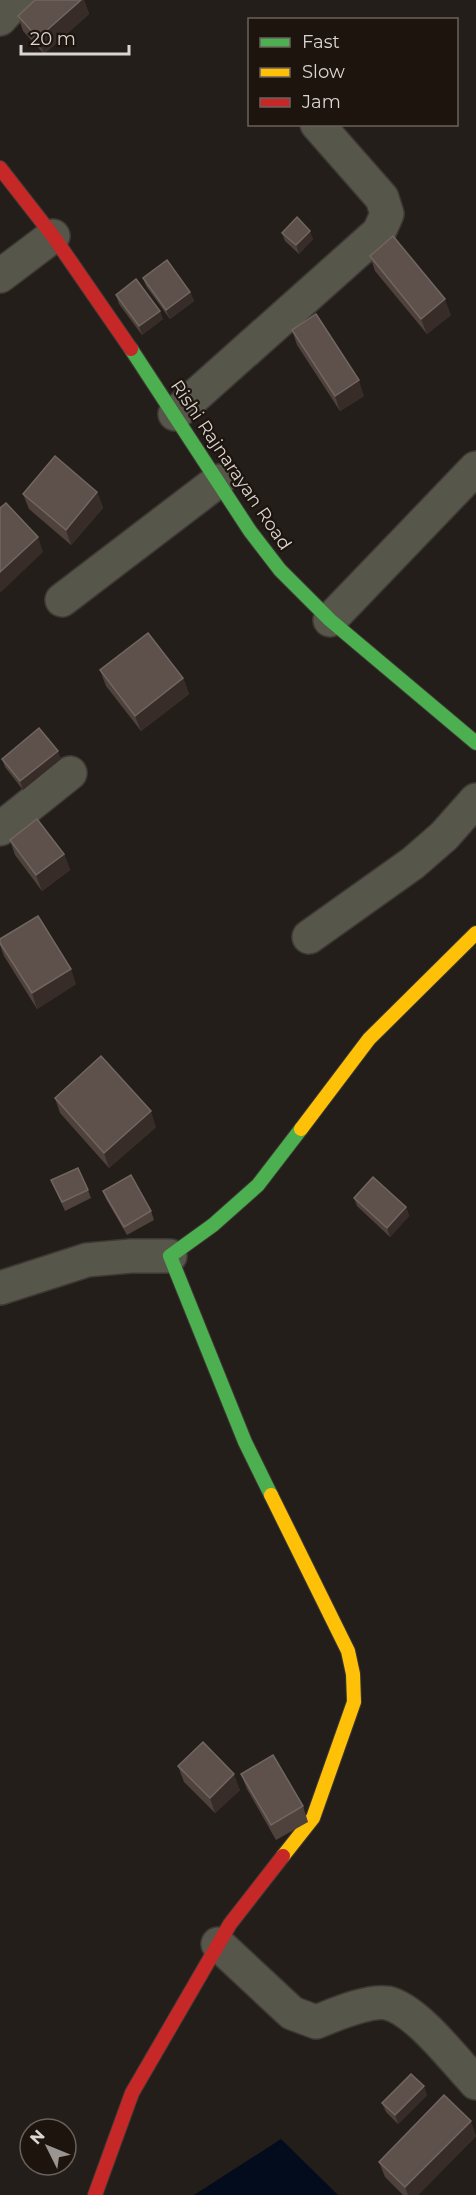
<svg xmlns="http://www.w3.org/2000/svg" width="476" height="2195" font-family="Montserrat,sans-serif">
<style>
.water{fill:#030c1d}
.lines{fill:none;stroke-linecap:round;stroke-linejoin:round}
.street-casing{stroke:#3d3834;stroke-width:36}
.fast-casing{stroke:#3d3834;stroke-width:16}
.slow-casing{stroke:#3d3834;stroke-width:16}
.jam-casing{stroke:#3d3834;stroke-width:16}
.street{stroke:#57564a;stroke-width:33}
.fast{stroke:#4caf50;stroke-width:14}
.slow{stroke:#ffc107;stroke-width:14}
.jam{stroke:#c62828;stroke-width:14}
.wall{fill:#4f413b}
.shaded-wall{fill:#372c27}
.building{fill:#5e514b;stroke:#716660;stroke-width:1.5}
.labels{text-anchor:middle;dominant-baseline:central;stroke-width:4.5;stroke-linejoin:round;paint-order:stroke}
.street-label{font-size:18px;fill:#dbd5d1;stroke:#1d140e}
</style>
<rect width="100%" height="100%" fill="#241e1a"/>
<!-- water -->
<polygon class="water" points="281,2139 338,2195 194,2195"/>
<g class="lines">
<defs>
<g id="street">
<polyline points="0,19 17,0"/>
<polyline points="0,276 53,236"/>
<polyline points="175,414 379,232 387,214 382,198 317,124"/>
<polyline points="62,600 218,481"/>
<polyline points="330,620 476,468"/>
<polyline points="0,829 70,773"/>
<polyline points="309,937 413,863 444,836 476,800"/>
<polyline points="0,1288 87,1260 131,1256 170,1256"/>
<path d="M218,1944l74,69 24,9c18,-7 52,-22 71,-19 29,6 68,58 89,80"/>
</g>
<g id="fast">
<polyline points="131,349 250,531 280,570 330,620 476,743"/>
<polyline points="271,1495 245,1442 170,1256 213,1225 258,1185 301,1129"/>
</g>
<g id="slow">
<polyline points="301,1129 369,1039 476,933"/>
<polyline points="271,1495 348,1651 353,1674 354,1702 313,1818 283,1856"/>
</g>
<g id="jam">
<polyline points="0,168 53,236 131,349"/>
<polyline points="95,2195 132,2093 230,1924 283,1856"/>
</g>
</defs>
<!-- street casing -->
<use href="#street" class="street-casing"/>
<!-- fast casing -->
<use href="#fast" class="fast-casing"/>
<!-- slow casing -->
<use href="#slow" class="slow-casing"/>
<!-- jam casing -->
<use href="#jam" class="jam-casing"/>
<!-- street -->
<use href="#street" class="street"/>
<!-- fast -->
<use href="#fast" class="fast"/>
<!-- slow -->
<use href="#slow" class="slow"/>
<!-- jam -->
<use href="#jam" class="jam"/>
</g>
<!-- wall -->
<g class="wall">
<polygon points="35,0 84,0 89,14 44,54 23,31 18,16"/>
<polygon points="282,233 313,239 299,254 285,241"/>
<polygon points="370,256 451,315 427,334 375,271"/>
<polygon points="143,278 190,292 194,301 170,319 146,286"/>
<polygon points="116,295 163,319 142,335 119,304"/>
<polygon points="292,330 364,396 340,411 297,345"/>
<polygon points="97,492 103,508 71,545 29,509 23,494"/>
<polygon points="100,670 183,678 189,694 141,731 106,686"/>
<polygon points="2,759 61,759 23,790 5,767"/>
<polygon points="10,840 64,854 70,870 42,891 15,855"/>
<polygon points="0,939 76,984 37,1009 4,956 0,945"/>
<polygon points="55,1098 156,1127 109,1168 60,1113"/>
<polygon points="51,1180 88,1190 91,1198 65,1211"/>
<polygon points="103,1191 151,1211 154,1220 127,1235 106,1199"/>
<polygon points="354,1198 406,1207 409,1216 390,1237 357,1206"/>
<polygon points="178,1766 240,1790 215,1813 184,1782"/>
<polygon points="241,1774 303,1806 308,1822 276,1840 247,1789"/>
<polygon points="427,2095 398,2124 386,2112 382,2103"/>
<polygon points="476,2136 418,2195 403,2195 385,2177 379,2162"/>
</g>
<!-- shaded-wall -->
<g class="shaded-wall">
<polygon points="81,0 84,0 89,14 44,54 38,38"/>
<polygon points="310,231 313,239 299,254 296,245"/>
<polygon points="190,292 194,301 170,319 166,310"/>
<polygon points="445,299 451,315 427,334 421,319"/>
<polygon points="160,311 163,319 142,335 139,326"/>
<polygon points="359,380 364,396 340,411 335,396"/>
<polygon points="97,492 103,508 71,545 66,530"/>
<polygon points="38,537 43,552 0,593 0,572"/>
<polygon points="183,678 189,694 141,731 135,716"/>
<polygon points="58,751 61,759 23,790 20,781"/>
<polygon points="64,854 70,870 42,891 36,875"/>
<polygon points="71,969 76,984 37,1009 32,993"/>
<polygon points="151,1111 156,1127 109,1168 104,1153"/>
<polygon points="406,1207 409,1216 390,1237 387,1228"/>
<polygon points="234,1774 240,1790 215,1813 210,1798"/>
<polygon points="424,2086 427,2095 398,2124 395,2115"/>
<polygon points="471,2121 476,2136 418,2195 408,2195 405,2187"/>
</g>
<!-- building -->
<g class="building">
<polygon points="35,0 81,0 38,38 18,16"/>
<polygon points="297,217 310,231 296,245 282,233"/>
<polygon points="393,236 445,299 421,319 370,256"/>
<polygon points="167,260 190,292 166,310 143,278"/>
<polygon points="136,279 160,311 139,326 116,295"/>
<polygon points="316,314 359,380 335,396 292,330"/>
<polygon points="55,456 97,492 66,530 23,494"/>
<polygon points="6,503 38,537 0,572 0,508"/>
<polygon points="148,633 183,678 135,716 100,670"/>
<polygon points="39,728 58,751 20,781 2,759"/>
<polygon points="37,819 64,854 36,875 10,840"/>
<polygon points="38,916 71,969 32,993 0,943 0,939"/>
<polygon points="101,1056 151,1111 104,1153 55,1098"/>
<polygon points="78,1168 88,1190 62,1202 51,1180"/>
<polygon points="131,1175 151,1211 124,1227 103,1191"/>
<polygon points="373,1177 406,1207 387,1228 354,1198"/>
<polygon points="203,1742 234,1774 210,1798 178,1766"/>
<polygon points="273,1755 303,1806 271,1825 241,1774"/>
<polygon points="411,2074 424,2086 395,2115 382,2103"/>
<polygon points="444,2095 471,2121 405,2187 379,2162"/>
</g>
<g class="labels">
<!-- street labels -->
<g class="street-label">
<text transform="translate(231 465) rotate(56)">Rishi Rajnarayan Road</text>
</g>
</g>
<!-- legend -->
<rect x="248" y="18" width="210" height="108" fill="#1d140e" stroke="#69615c" stroke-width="1.5"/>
<rect x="260" y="38" width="30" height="9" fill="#4caf50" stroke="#69615c" stroke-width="1.5"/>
<text x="302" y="48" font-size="18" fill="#dbd5d1">Fast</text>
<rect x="260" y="68" width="30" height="9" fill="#ffc107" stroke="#69615c" stroke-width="1.5"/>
<text x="302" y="78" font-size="18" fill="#dbd5d1">Slow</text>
<rect x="260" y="98" width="30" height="9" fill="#c62828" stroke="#69615c" stroke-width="1.5"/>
<text x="302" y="108" font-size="18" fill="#dbd5d1">Jam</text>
<!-- north arrow -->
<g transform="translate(48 2147) rotate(313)"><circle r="28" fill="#1d140e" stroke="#69615c" stroke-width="1.5"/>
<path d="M0-4.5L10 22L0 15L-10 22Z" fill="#9b9591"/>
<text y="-9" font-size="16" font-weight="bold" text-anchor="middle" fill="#dbd5d1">N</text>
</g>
<!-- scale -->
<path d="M21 45v9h108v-9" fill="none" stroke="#dbd5d1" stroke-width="3"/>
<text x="30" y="45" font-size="18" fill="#dbd5d1" stroke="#1d140e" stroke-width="4.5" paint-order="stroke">20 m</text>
</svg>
